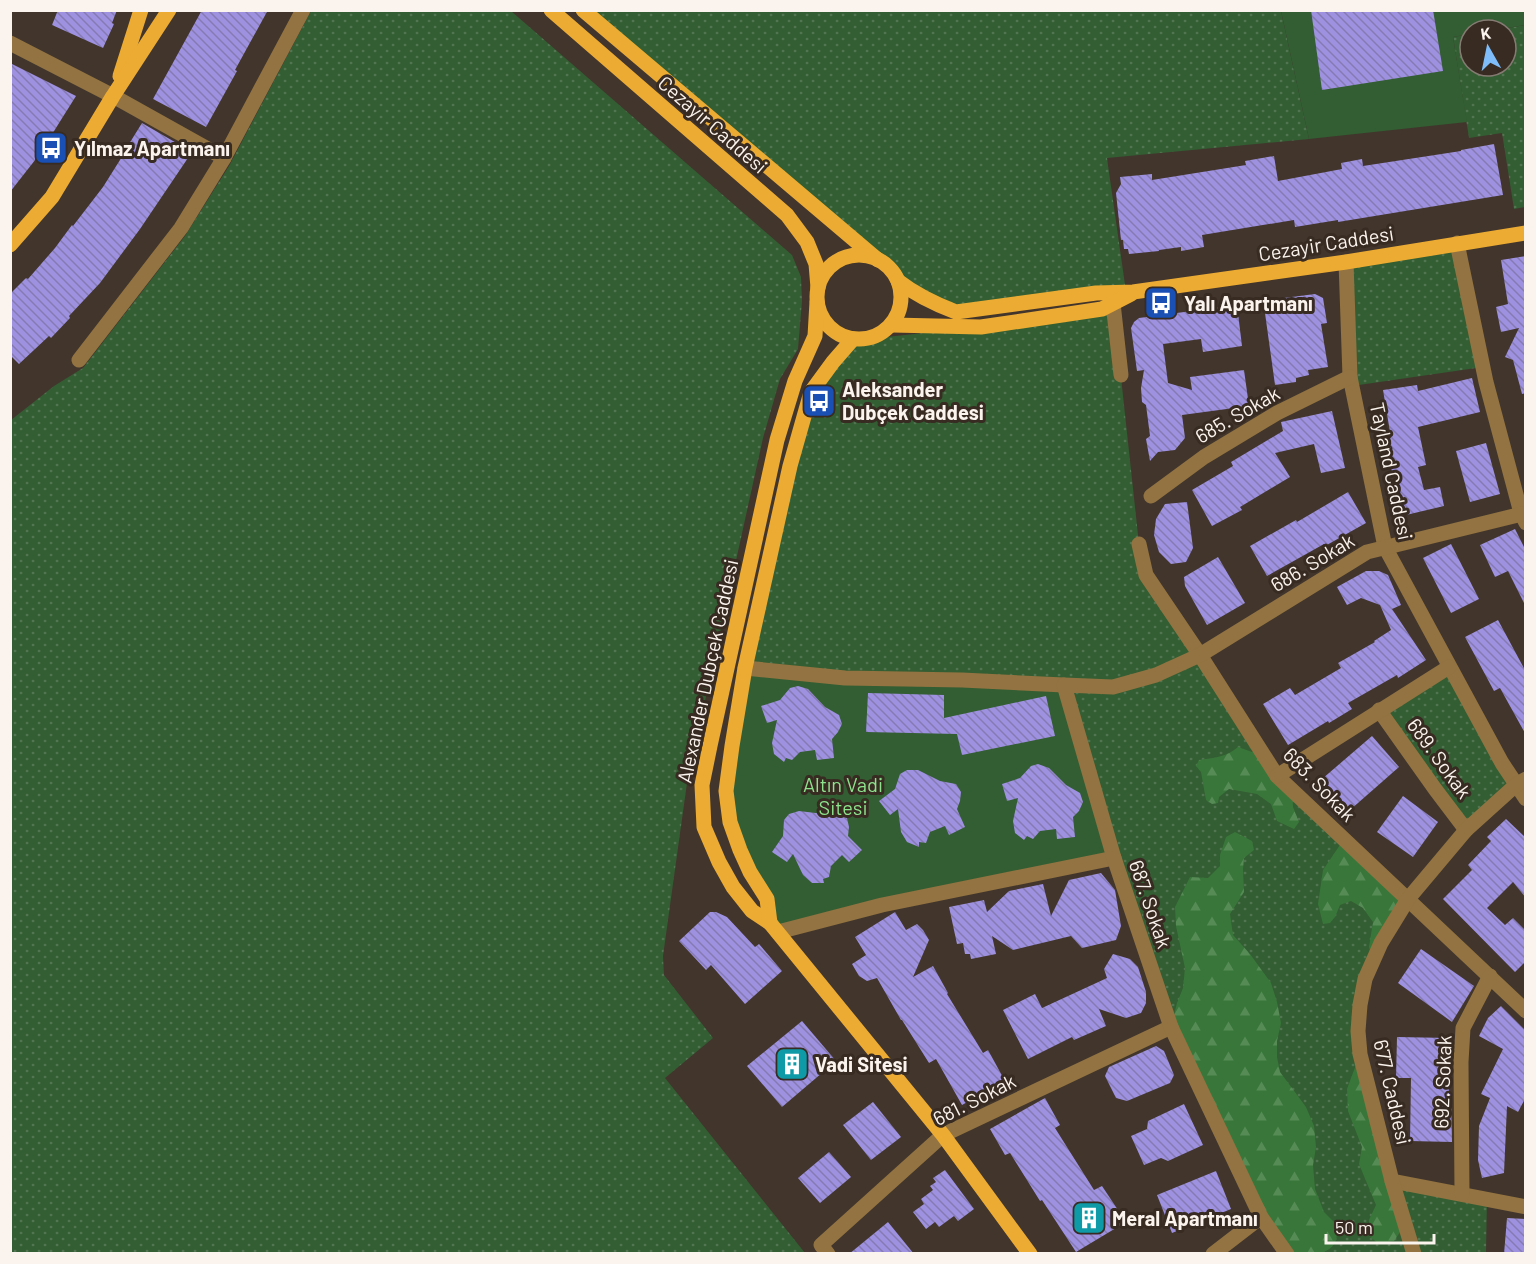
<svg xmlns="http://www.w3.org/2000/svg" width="1536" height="1264" font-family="Barlow,sans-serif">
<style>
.grass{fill:url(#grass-dots)}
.forest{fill:url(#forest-firs)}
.garden{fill:#335d32}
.building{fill:url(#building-back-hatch)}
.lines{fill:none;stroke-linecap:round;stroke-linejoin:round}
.minor{stroke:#927341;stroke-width:15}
.major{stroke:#ecab33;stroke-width:15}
.labels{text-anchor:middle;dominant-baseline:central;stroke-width:6;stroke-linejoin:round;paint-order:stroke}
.street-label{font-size:20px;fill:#fbf3ed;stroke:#372b22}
.poi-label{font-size:20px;font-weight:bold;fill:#fbf3ed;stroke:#372b22;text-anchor:start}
.park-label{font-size:20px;fill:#8de28c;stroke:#372b22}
</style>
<defs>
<pattern id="grass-dots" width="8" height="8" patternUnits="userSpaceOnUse" patternTransform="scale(1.5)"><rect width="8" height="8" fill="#335d32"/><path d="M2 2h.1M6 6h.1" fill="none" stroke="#517550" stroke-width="1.8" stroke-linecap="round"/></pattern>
<pattern id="forest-firs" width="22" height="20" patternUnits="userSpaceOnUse" patternTransform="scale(1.5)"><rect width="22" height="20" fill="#387739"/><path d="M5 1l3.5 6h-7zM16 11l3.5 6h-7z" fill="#568b56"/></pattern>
<pattern id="building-back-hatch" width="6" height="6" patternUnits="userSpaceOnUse" patternTransform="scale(1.5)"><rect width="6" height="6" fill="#9e91e0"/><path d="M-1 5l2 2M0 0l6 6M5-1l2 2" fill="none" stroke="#857bb2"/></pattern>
</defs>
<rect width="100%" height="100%" fill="#41352c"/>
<!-- grass -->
<g class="grass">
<polygon points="311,11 511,11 792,255 801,277 802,301 798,349 780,379 763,438 687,783 663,956 664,975 713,1038 665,1078 805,1253 11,1254 11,420 54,386 83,368 185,236 229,166"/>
<polygon points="583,11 1281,11 1309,139 1107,158 1126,292 956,312 898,281 892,271 882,262"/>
<polygon points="1525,25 1525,207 1514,209 1502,133 1469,138 1453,37 1470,34 1470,66 1506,66 1506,30 1496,30"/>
<polygon points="1457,243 1483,367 1352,386 1346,262"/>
<polygon points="1113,303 1139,544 1146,575 1277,776 1408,899 1382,943 1358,1031 1392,1181 1487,1200 1486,1253 1287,1253 1171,1027 1114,858 745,668 811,392 833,362 867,339 981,327"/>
<polygon points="1449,667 1517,784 1466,830 1379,710"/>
</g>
<!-- forest -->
<g class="forest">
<path d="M1238,747l14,5 9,-1 31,39 1,17 6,15 -5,7 -17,-8 -6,-17 -14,-10 -28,-5 -10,8 -1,6 -6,1 -6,-4 -5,-28 -5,-6 3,-6c14,-2 28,-3 39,-13z"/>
<path d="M1235,832l17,9 2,9 -10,8 -1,11 1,23 -14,22 3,21 17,19 21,29 6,19 4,21 -4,18v16l3,15 26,35 8,19 2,21 -3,18 2,24 9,23 13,13c0,5 0,11 -1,15 -7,20 -39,15 -53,8l-112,-221 6,-24 6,-15 2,-20 -9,-42 -1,-19 15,-30 18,1 12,-12v-11l6,-18z"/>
<polygon points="1344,839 1408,899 1373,961 1369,947 1373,922 1363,908 1351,901 1340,905 1335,917 1330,923 1323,924 1318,904 1323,870"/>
<polygon points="1360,1054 1402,1229 1394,1241 1379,1244 1369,1236 1369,1220 1376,1205 1359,1164 1362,1147 1348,1111 1347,1089"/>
</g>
<!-- garden -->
<g class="garden">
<polygon points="1281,11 1525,11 1525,25 1496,30 1470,30 1470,34 1453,37 1467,122 1309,139"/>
<polygon points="745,668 1064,685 1114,858 778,932 730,822"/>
</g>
<!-- building -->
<g class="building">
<polygon points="58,10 117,10 112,23 114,24 103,48 52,25"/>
<polygon points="202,10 268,10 235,70 237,71 206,127 153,99"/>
<polygon points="1311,10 1433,10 1443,71 1322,90"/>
<polygon points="10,63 76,96 39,155 10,192"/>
<polygon points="142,123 192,152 140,229 100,283 69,316 70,318 51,338 49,336 19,364 10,355 10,294 26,278 28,279 55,248 72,225 73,226 103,187 125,152 124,152"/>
<polygon points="1494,144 1503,195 1338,222 1338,220 1295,227 1294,220 1202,235 1204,247 1181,251 1181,247 1159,250 1159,251 1129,254 1128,249 1124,249 1123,240 1121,240 1116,193 1121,184 1120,177 1152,174 1152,180 1246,165 1245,161 1274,156 1278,181 1342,169 1341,163 1362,159 1363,166 1461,151 1461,150"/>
<polygon points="1526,256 1526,393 1522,394 1513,360 1505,357 1519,328 1501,332 1496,307 1508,304 1501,260"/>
<polygon points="1315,294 1323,298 1327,323 1321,324 1328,367 1308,370 1309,375 1296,378 1296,382 1275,385 1264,306 1268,300"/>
<polygon points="1237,305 1242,346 1203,352 1201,339 1163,344 1168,383 1192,390 1190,377 1244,370 1249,406 1182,415 1185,438 1175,450 1158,452 1150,461 1146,439 1150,436 1146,405 1142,402 1141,388 1144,370 1137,371 1131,328 1134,322 1139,318"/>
<polygon points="1472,378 1480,412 1418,427 1426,465 1418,467 1424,490 1440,487 1444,506 1406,515 1395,472 1392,472 1385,439 1391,438 1383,390 1417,385 1418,391"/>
<polygon points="1332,411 1345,468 1321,473 1314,444 1275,453 1290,477 1240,507 1242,510 1212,526 1192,490 1233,466 1231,462 1283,431 1281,422"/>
<polygon points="1486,443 1500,494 1470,502 1456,451"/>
<polygon points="1348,492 1366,523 1325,546 1324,544 1267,576 1250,546 1296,520 1297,522"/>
<polygon points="1187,502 1193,548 1186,562 1171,564 1159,552 1154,535 1156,519 1165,504"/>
<polygon points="1515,529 1526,551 1526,607 1508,571 1495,577 1480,545"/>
<polygon points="1451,544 1479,599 1451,613 1423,558"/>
<polygon points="1218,557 1245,603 1207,625 1185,586 1184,577"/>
<polygon points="1366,571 1379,571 1388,575 1401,605 1392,609 1426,660 1398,678 1397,675 1348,703 1352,709 1329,723 1328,721 1288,745 1263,704 1290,688 1295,695 1341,668 1338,663 1375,642 1374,641 1391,630 1380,605 1361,598 1347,605 1337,587"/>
<polygon points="1498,620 1526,672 1526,735 1500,688 1494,691 1465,637"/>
<polygon points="798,686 808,689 825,707 839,715 842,724 838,732 832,739 834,758 817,760 815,750 800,752 792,760 786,758 784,762 774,754 772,743 777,720 767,723 761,706 780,700 790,688"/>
<polygon points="868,693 944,695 944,718 1046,696 1055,736 962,755 957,734 866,732"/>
<polygon points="1372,736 1399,767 1350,810 1322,779"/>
<polygon points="1038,764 1049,768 1066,785 1080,793 1083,802 1079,811 1073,817 1075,837 1057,839 1056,829 1040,831 1033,839 1027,836 1024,840 1015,833 1013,821 1018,798 1007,801 1002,784 1020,778 1031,766"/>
<polygon points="907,770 918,770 940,781 956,784 961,792 960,801 957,809 965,827 949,835 945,826 930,832 926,843 919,842 919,847 907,842 901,832 898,809 890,815 879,801 895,789 900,774"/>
<polygon points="1403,796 1438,822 1413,857 1377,832"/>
<polygon points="799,811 824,814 840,812 847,818 849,827 848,836 862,850 849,862 842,855 831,866 829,877 823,879 824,883 812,883 803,875 793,854 787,862 772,852 783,836 784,820 789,814"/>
<polygon points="1506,819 1526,838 1526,898 1513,882 1487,908 1505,925 1513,918 1526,931 1526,961 1515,972 1443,899 1472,870 1468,865 1491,841 1487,837"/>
<polygon points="1101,873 1115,890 1121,926 1116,940 1082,948 1071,936 1013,950 992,936 996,954 971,959 970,954 965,954 963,943 957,944 949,907 984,900 987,912 1009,891 1043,884 1051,916 1069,880"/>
<polygon points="710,912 716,912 727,917 755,947 759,944 782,971 745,1004 711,965 706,970 679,941"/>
<polygon points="895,912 906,930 917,924 923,930 929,940 913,977 933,966 948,993 947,994 983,1053 988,1050 1005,1081 962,1105 936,1059 929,1063 902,1020 901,1020 877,978 867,981 859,976 852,964 866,955 855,937"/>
<polygon points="1421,949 1474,986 1452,1022 1398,983"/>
<polygon points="1113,954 1130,959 1138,967 1146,992 1146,1003 1141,1013 1126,1018 1099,1009 1106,1026 1074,1040 1072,1037 1028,1059 1003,1010 1035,994 1042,1008 1107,978 1104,969"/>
<polygon points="1501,1006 1526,1031 1526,1097 1518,1112 1507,1106 1504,1173 1482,1178 1478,1160 1479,1126 1490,1098 1481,1094 1503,1049 1479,1036 1488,1018"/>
<polygon points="802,1021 836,1061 782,1107 747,1066"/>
<polygon points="1397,1037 1450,1038 1449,1094 1451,1094 1452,1142 1410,1141 1411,1078 1396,1078"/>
<polygon points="1156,1046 1164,1051 1174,1075 1170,1083 1127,1101 1116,1098 1105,1076 1109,1067"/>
<polygon points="1045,1098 1060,1125 1055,1128 1094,1190 1102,1186 1126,1222 1076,1252 1042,1200 1040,1201 1010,1153 1005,1155 990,1129"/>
<polygon points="873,1102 901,1137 871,1160 843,1125"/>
<polygon points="1184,1104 1203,1145 1168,1161 1161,1158 1144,1165 1131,1136 1147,1129 1148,1121"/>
<polygon points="829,1152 851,1177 820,1203 798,1178"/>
<polygon points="945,1170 974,1209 958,1221 954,1216 939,1227 935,1222 926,1229 913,1212 924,1204 921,1199 933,1190 930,1186 936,1182 933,1178"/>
<polygon points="1216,1171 1231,1209 1172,1233 1157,1195"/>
<polygon points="1507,1218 1526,1219 1526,1254 1504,1254"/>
<polygon points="888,1222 914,1254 849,1254"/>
</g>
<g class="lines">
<!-- minor -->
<g class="minor">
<polyline points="10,43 113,96 224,158"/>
<polyline points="1457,243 1486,382 1521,513 1526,523"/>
<polyline points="1346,262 1350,377 1385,547 1502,763 1526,799"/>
<polyline points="1113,303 1121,375"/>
<polyline points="79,360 181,228 224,158 303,10"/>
<polyline points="1151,496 1204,457 1277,413 1350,377"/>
<polyline points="1139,544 1146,575 1200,655 1277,776 1526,1011"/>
<polyline points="745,668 845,678 962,680 1064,685"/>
<polyline points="1379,710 1435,789 1466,830"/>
<polyline points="1277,776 1449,667"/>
<polyline points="778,932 882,905 1114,858"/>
<polyline points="1392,1181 1526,1207"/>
<polyline points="1462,1194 1461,1062 1463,1028 1490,976"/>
<polyline points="828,1254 821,1245 943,1135 1171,1027"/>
<polyline points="1213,1254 1261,1217"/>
<polyline points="1287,1254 1261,1217 1171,1027 1114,858 1064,685 1113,687 1156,675 1200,655 1367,552 1526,513"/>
<polyline points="1414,1254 1392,1181 1360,1054 1358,1031 1360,1005 1365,979 1381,943 1408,899 1466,830 1517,784 1526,779"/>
</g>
<!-- major -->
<g class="major">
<polyline points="551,10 787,215 807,242 816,264 818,288"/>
<polyline points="583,10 878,260"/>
<polyline points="120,76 141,10"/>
<polyline points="10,245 52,197 113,96 169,10"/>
<circle cx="859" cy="297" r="42"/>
<path d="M898,281c18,14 37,23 58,31l140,-19 37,-1 213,-30 180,-29"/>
<polyline points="817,302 815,336 795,381 777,440 710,746 702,785 704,827 719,862 733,887 752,911 770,923 943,1135 1030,1254"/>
<polyline points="892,325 981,327 1102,309 1131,294"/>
<polyline points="770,923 767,899 750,872 740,850 730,822 726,791 732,746 745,668 790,466 811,392 833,362 853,339"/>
</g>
</g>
<!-- icons -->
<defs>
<symbol id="bus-square" viewBox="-11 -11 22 22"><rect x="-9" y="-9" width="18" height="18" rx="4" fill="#1a4fb4" stroke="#372b22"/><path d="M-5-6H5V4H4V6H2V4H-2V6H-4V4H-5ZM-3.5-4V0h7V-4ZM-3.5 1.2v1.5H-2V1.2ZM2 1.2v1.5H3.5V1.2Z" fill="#fff"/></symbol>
<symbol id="building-square" viewBox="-11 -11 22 22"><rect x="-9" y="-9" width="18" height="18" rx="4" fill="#0f9aa8" stroke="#372b22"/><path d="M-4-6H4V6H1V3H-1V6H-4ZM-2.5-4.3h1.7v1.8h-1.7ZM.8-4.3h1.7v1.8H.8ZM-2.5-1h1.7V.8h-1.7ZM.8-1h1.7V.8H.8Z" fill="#fff"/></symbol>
</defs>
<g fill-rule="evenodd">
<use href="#bus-square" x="32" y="129" width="38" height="38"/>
<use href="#bus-square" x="1142" y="284" width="38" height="38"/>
<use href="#bus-square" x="800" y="382" width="38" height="38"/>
<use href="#building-square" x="773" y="1045" width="38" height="38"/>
<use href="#building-square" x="1070" y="1199" width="38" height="38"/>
</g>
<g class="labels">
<!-- street labels -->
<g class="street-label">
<text transform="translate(713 124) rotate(41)">Cezayir Caddesi</text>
<text transform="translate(1326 243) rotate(-9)">Cezayir Caddesi</text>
<text transform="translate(1237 414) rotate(-30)">685. Sokak</text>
<text transform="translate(1392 471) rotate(78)">Tayland Caddesi</text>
<text transform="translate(1312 562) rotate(-31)">686. Sokak</text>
<text transform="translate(707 671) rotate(-78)">Alexander Dubçek Caddesi</text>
<text transform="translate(1440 758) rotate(54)">689. Sokak</text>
<text transform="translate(1320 784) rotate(46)">683. Sokak</text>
<text transform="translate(1151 904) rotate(71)">687. Sokak</text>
<text transform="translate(1442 1082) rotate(-88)">692. Sokak</text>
<text transform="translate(1393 1092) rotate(77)">677. Caddesi</text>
<text transform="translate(974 1099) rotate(-27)">681. Sokak</text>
</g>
<!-- poi labels -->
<g class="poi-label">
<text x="74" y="148">Yılmaz Apartmanı</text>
<text x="1184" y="303">Yalı Apartmanı</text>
<text x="842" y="389">Aleksander<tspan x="842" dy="23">Dubçek Caddesi</tspan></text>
<text x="815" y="1064">Vadi Sitesi</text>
<text x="1112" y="1218">Meral Apartmanı</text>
</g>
<!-- park labels -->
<g class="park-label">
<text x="843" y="784">Altın Vadi<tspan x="843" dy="23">Sitesi</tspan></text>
</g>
</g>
<!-- border -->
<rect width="1536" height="1264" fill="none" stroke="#fbf3ed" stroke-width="24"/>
<!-- north arrow -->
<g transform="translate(1488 48) rotate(351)"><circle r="28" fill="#372b22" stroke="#857b73" stroke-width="1.5"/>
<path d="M0-4.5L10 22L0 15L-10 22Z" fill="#7ebdf9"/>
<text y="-9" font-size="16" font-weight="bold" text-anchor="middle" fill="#fbf3ed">K</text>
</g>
<!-- scale -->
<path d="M1326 1234v9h108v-9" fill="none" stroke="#fbf3ed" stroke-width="3"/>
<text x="1335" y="1234" font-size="18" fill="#fbf3ed" stroke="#372b22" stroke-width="4.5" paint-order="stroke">50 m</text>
</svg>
